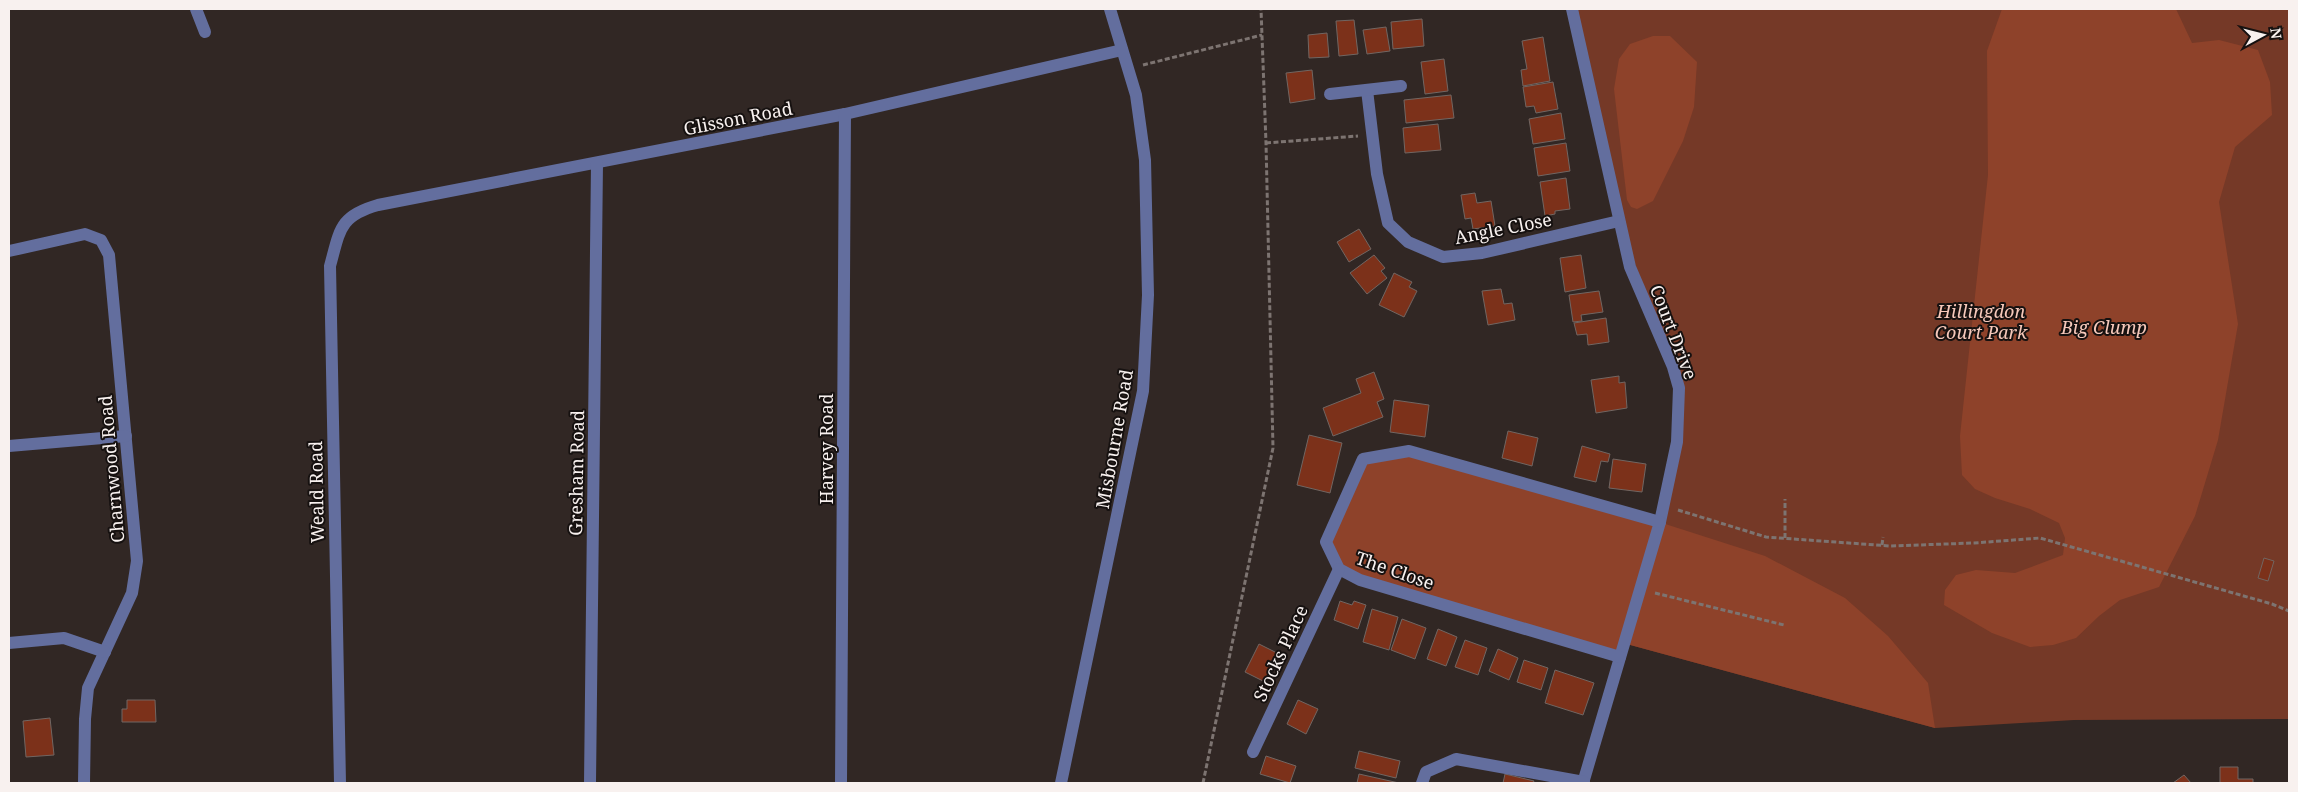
<svg xmlns="http://www.w3.org/2000/svg" width="2298" height="792" font-family="'Noto Serif',serif">
<style>
.green{fill:#753927}
.forest{fill:#8e422a}
.building{fill:#7c311a;stroke:#716662}
.lines{fill:none;stroke-linecap:round;stroke-linejoin:round}
.path{stroke:#7d7471;stroke-width:3;stroke-dasharray:5 2.5;stroke-linecap:butt}
.minor{stroke:#636e9e;stroke-width:12}
.labels{text-anchor:middle;dominant-baseline:central;stroke-width:4;stroke-linejoin:round;paint-order:stroke}
.street-label{font-size:18px;fill:#f8f1ef;stroke:#161110}
.park-label{font-size:18px;font-style:italic;fill:#f6c8ba;stroke:#161110}
</style>
<rect width="100%" height="100%" fill="#312724"/>
<!-- green -->
<polygon class="green" points="1572,9 2289,9 2289,719 2074,720 1935,728 1623,643 1660,522 1679,388 1644,301"/>
<!-- forest -->
<g class="forest">
<polygon points="2002,9 2176,9 2192,43 2219,40 2258,50 2270,82 2272,115 2235,147 2219,202 2238,324 2218,440 2195,516 2159,587 2120,600 2099,616 2076,638 2053,645 2030,647 1992,633 1944,605 1945,590 1956,575 1976,570 2015,573 2063,555 2065,538 2059,523 2030,509 1995,498 1975,489 1962,475 1960,436 1988,175 1987,51"/>
<polygon points="1653,36 1670,36 1697,62 1694,107 1683,141 1653,201 1637,209 1631,207 1627,200 1614,89 1619,59 1630,44"/>
<polygon points="1409,451 1659,522 1765,556 1845,598 1888,636 1928,683 1935,728 1623,643 1620,657 1339,569 1326,542 1363,459"/>
</g>
<!-- building -->
<g class="building">
<polygon points="1422,19 1424,46 1393,49 1391,22"/>
<polygon points="1354,20 1358,54 1339,56 1336,21"/>
<polygon points="1386,27 1390,51 1367,54 1363,30"/>
<polygon points="1327,33 1329,57 1309,58 1308,35"/>
<polygon points="1543,37 1550,81 1523,86 1521,70 1527,69 1522,41"/>
<polygon points="1444,59 1448,91 1425,94 1421,62"/>
<polygon points="1312,70 1315,99 1290,103 1286,73"/>
<polygon points="1553,82 1558,109 1536,113 1534,106 1526,107 1523,87"/>
<polygon points="1451,95 1454,118 1406,123 1404,100"/>
<polygon points="1561,113 1565,139 1533,144 1529,119"/>
<polygon points="1438,124 1441,150 1405,153 1403,128"/>
<polygon points="1566,143 1570,171 1538,176 1534,148"/>
<polygon points="1566,178 1570,209 1555,211 1555,214 1545,216 1540,182"/>
<polygon points="1475,193 1477,203 1491,201 1495,226 1473,229 1471,218 1465,219 1461,195"/>
<polygon points="1359,229 1371,249 1349,262 1337,242"/>
<polygon points="1374,255 1385,268 1381,271 1387,278 1367,294 1350,273"/>
<polygon points="1581,255 1586,288 1565,292 1560,258"/>
<polygon points="1394,273 1412,282 1409,287 1417,291 1404,317 1379,305"/>
<polygon points="1501,289 1504,304 1512,303 1515,320 1488,325 1482,291"/>
<polygon points="1599,291 1603,312 1581,315 1582,321 1573,322 1569,295"/>
<polygon points="1606,318 1609,342 1588,345 1587,334 1577,335 1574,323"/>
<polygon points="1374,372 1384,399 1377,402 1383,417 1333,436 1323,408 1361,393 1356,379"/>
<polygon points="1619,376 1619,383 1625,382 1627,408 1596,413 1591,380"/>
<polygon points="1394,400 1429,405 1425,437 1390,432"/>
<polygon points="1508,431 1538,438 1532,466 1502,458"/>
<polygon points="1309,435 1342,443 1330,493 1297,485"/>
<polygon points="1582,446 1610,454 1608,462 1601,461 1596,482 1574,477"/>
<polygon points="1613,459 1646,464 1642,492 1609,488"/>
<polygon points="2264,558 2274,561 2268,581 2258,578"/>
<polygon points="1340,601 1352,605 1354,601 1366,605 1358,629 1334,620"/>
<polygon points="1372,609 1398,617 1389,650 1363,642"/>
<polygon points="1402,619 1426,628 1415,659 1391,650"/>
<polygon points="1438,629 1457,637 1446,666 1427,659"/>
<polygon points="1465,640 1487,648 1478,675 1455,667"/>
<polygon points="1259,644 1279,654 1265,682 1245,672"/>
<polygon points="1498,649 1518,658 1509,680 1489,671"/>
<polygon points="1524,660 1548,668 1541,690 1517,682"/>
<polygon points="1555,670 1594,683 1583,715 1545,703"/>
<polygon points="127,700 155,700 156,722 122,722 122,709 127,709"/>
<polygon points="1298,700 1318,709 1306,734 1287,724"/>
<polygon points="50,718 54,755 26,757 23,721"/>
<polygon points="1359,751 1400,761 1396,778 1355,768"/>
<polygon points="1266,756 1296,766 1290,783 1260,774"/>
<polygon points="2220,767 2238,767 2238,779 2253,779 2253,783 2220,783"/>
<polygon points="1359,774 1399,783 1357,783"/>
<polygon points="1505,774 1534,781 1533,783 1503,783"/>
<polygon points="2184,775 2191,783 2173,783"/>
</g>
<g class="lines">
<!-- path -->
<g class="path">
<polyline points="1143,65 1262,35"/>
<polyline points="1266,143 1358,136"/>
<polyline points="1678,510 1766,537 1890,546 1974,543 2040,538 2272,604 2289,611"/>
<polyline points="1785,538 1785,499"/>
<polyline points="1882,545 1883,537"/>
<polyline points="1655,593 1784,625"/>
<polyline points="1203,783 1273,448 1266,143 1261,9"/>
</g>
<!-- minor -->
<g class="minor">
<polyline points="196,9 205,32"/>
<polyline points="1572,9 1630,267 1673,367 1679,388 1677,442 1660,522 1583,783"/>
<polyline points="1367,90 1377,174 1388,223 1408,242 1443,257 1482,253 1619,221"/>
<polyline points="1330,94 1401,86"/>
<polyline points="9,251 85,234 101,240 109,255 137,561 132,593 88,688 85,719 84,783"/>
<polyline points="9,446 126,436"/>
<polyline points="9,643 64,638 105,652"/>
<polyline points="1620,657 1360,580 1339,569 1326,542 1363,459 1409,451 1660,522"/>
<polyline points="1253,752 1339,569"/>
<path d="M340,783l-10,-517c10,-36 9,-50 48,-61l467,-91 277,-64"/>
<polyline points="590,783 597,163"/>
<polyline points="841,783 845,114"/>
<polyline points="1061,783 1143,391 1148,295 1145,160 1136,95 1110,9"/>
<polyline points="1422,783 1426,772 1456,759 1584,782"/>
</g>
</g>
<g class="labels">
<!-- street labels -->
<g class="street-label">
<text transform="translate(738 118) rotate(-11)">Glisson Road</text>
<text transform="translate(1503 228) rotate(-11)">Angle Close</text>
<text transform="translate(1674 332) rotate(69)">Court Drive</text>
<text transform="translate(1114 439) rotate(-80)">Misbourne Road</text>
<text transform="translate(826 449) rotate(-90)">Harvey Road</text>
<text transform="translate(111 469) rotate(-95)">Charnwood Road</text>
<text transform="translate(576 473) rotate(-89)">Gresham Road</text>
<text transform="translate(316 492) rotate(-91)">Weald Road</text>
<text transform="translate(1395 570) rotate(19)">The Close</text>
<text transform="translate(1280 653) rotate(-65)">Stocks Place</text>
</g>
<!-- park labels -->
<g class="park-label">
<text x="1981" y="311">Hillingdon<tspan x="1981" dy="21">Court Park</tspan></text>
<text x="2104" y="327">Big Clump</text>
</g>
</g>
<!-- border -->
<rect width="2298" height="792" fill="none" stroke="#f8f1ef" stroke-width="20"/>
<!-- north arrow -->
<g transform="translate(2263 35) rotate(83)" stroke="#161110" stroke-width="4" paint-order="stroke">
<path d="M0-4L9 19L0 12L-9 19Z" fill="#f8f1ef"/>
<text y="-8" font-size="14" font-weight="bold" text-anchor="middle" fill="#f8f1ef">N</text>
</g>
</svg>
